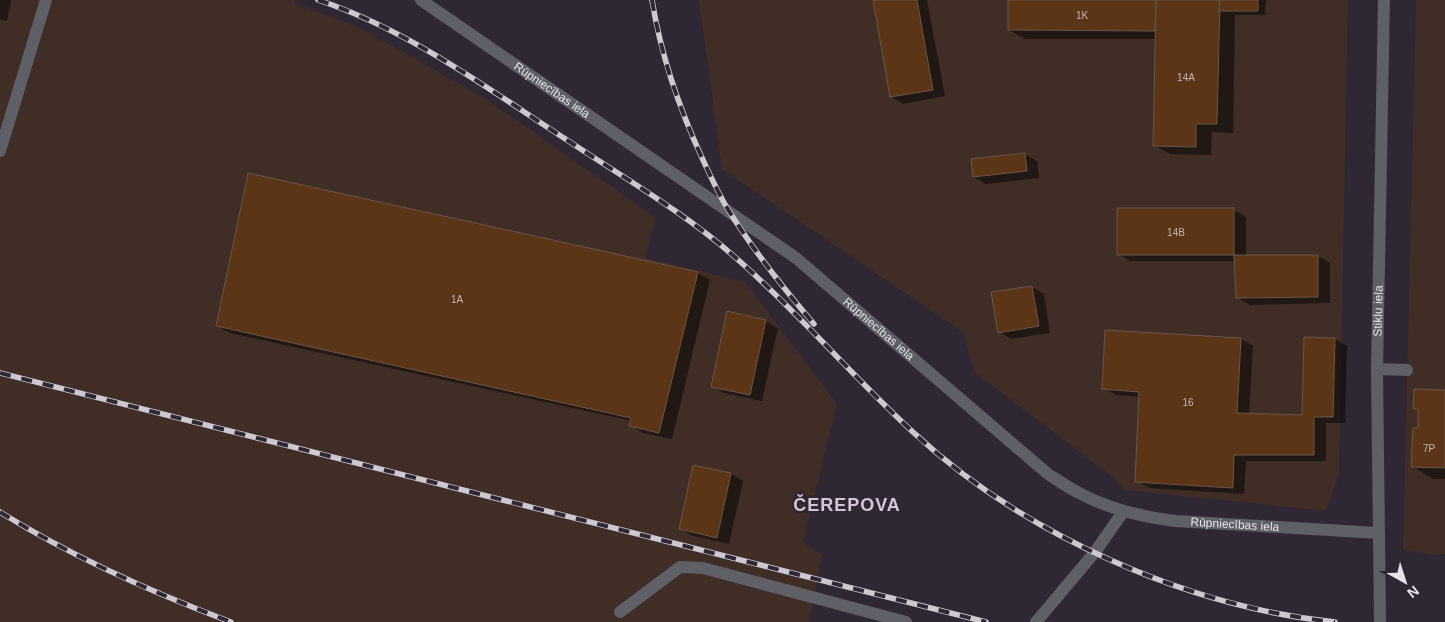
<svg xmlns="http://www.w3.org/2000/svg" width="1445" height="622" font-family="Arial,sans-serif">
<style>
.industrial{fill:#3f2d26}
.shadow{fill:#0007}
.building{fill:#5c3416;stroke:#67574c}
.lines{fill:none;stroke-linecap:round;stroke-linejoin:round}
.minor{stroke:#5f5f67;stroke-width:12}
.rail-casing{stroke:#cec8d1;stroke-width:5.5}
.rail{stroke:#302734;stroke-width:4;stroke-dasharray:11;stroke-linecap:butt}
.labels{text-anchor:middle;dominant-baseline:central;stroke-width:5;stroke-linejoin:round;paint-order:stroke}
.number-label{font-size:10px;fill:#c4b6b5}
.street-label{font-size:12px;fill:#e7e1ea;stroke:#302734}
.district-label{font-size:18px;font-weight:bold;letter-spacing:1px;fill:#d2c6d8;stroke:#302734}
</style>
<rect width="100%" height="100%" fill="#302734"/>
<!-- industrial -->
<g class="industrial">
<polygon points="0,0 295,0 295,3 357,27 407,54 489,101 655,217 646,258 745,282 837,404 803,542 822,555 809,622 0,622"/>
<polygon points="699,0 1348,0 1339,475 1326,511 1125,490 1114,478 974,372 964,333 722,169"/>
<polygon points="1416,0 1445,0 1445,554 1435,555 1403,550"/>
</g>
<!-- shadow -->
<g class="shadow">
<polygon points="0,0 11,0 7,21 0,20"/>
<polygon points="874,0 927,0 945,96 903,104 891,97"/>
<polygon points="1009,0 1266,0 1265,15 1235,15 1233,133 1212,132 1211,155 1170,154 1154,145 1156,39 1025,39 1009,30"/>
<polygon points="1025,154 1037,161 1039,178 986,184 974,177"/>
<polygon points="1234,210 1246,217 1246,256 1318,256 1330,263 1330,303 1250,305 1237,297 1236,261 1130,261 1118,254"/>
<polygon points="698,273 710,280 672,439 643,433 631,426 632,421 230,333 217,326"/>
<polygon points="1032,287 1044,294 1050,333 1011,339 999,332"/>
<polygon points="728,313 766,321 778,328 762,401 724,393 712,386"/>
<polygon points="1106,331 1241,339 1253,346 1249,415 1303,416 1335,339 1347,346 1345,423 1326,423 1326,461 1246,461 1244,494 1149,488 1137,481 1140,397 1116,395 1104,388"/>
<polygon points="1445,391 1445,479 1433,479 1413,467 1419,430 1419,411 1415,409"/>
<polygon points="731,474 743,481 729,544 693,536 680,529"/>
</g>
<!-- building -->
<g class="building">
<polygon points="873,0 917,0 933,90 890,97"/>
<polygon points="1008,0 1156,0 1155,31 1008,30"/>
<polygon points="1156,0 1220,0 1217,124 1196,124 1196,147 1153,146"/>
<polygon points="1220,0 1258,0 1258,11 1219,11"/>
<polygon points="1025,153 1027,171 973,177 971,159"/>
<polygon points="248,173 698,272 659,433 629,426 631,418 216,326"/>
<rect x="1117" y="208" width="117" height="47"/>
<polygon points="1234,255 1318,255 1318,297 1236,298"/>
<polygon points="1032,286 1039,326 998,333 991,292"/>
<polygon points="727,311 766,320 750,395 711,387"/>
<polygon points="1105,330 1241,338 1237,413 1302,415 1304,337 1335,338 1333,417 1314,417 1314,455 1234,455 1233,488 1135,482 1139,392 1102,389"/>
<polygon points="1414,389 1445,390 1445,468 1411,467 1413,428 1418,428 1418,409 1413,409"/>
<polygon points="693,465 731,473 717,538 679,529"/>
</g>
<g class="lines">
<!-- minor -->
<g class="minor">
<path id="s1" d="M421,0l375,258 252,216c11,7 21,14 33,20 30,16 62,23 95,27l202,12"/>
<polyline points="0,151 46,0"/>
<polyline points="1377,369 1407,370"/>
<polyline points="620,612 680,567 703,568 906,622"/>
<polyline points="1036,622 1095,552 1123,512"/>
<path id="s2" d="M1380,622l-3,-253 7,-369"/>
</g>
<defs>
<g id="rail">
<path d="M318,0c91,30 170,89 249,140 57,38 118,73 169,118 63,55 117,119 178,175 109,101 273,174 421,189"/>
<path d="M652,0c9,56 27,108 51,160 8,17 16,35 26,51 25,40 54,77 85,113"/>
<polyline points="0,373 986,622"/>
<path d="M0,512c73,45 151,80 231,110"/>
</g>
</defs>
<!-- rail casing -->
<use href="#rail" class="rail-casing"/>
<!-- rail -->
<use href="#rail" class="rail"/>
</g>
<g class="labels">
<!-- number labels -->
<g class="number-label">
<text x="1082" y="15">1K</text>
<text x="1186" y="77">14A</text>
<text x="1176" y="232">14B</text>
<text x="457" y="299">1A</text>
<text x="1188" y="402">16</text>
<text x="1429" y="448">7P</text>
</g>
<!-- street labels -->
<g class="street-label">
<text stroke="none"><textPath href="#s1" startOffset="159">Rūpniecības iela</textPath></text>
<text stroke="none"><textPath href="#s2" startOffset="311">Stiklu iela</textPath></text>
<text stroke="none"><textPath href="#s1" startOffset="564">Rūpniecības iela</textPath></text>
<text stroke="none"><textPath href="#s1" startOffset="984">Rūpniecības iela</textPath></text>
</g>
<!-- district labels -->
<g class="district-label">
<text x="847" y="505">ČEREPOVA</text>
</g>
</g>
<!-- north arrow -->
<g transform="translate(1405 582) rotate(141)" stroke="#302734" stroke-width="4" paint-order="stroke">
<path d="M0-4L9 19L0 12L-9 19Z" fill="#e7e1ea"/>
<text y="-8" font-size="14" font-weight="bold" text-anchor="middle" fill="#e7e1ea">N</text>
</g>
</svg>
